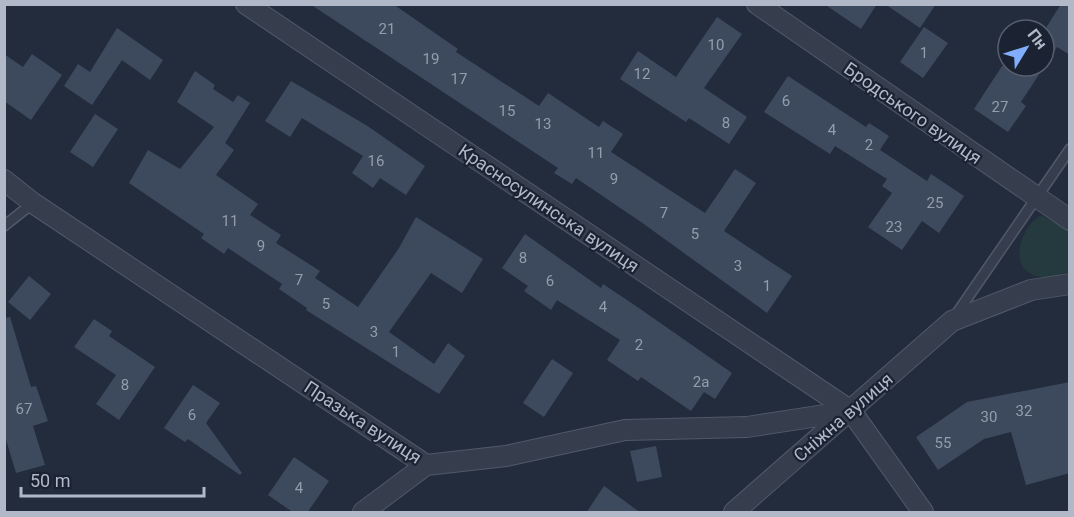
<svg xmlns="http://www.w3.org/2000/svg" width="1074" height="517" font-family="Roboto,sans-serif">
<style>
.green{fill:#243a3e}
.building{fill:#3d4a5d}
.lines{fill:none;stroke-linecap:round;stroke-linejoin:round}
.service-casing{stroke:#515968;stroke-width:12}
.minor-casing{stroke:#515968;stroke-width:22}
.service{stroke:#363e4d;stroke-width:9}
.minor{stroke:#363e4d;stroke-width:20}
.labels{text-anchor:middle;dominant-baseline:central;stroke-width:4.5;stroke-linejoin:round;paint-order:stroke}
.number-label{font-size:15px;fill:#949dae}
.street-label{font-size:18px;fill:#b1b9c9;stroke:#1b2332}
</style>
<rect width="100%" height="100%" fill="#222c3d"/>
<!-- green -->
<path class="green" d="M1041,215l28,16v41c-8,2 -20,6 -28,5 -35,-5 -22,-49 0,-62z"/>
<!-- building -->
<g class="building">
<polygon points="310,4 393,4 458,49 456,52 539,106 548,93 599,127 603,121 623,134 611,152 705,213 735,169 756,183 724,231 792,276 767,313 641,222 576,178 572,184 554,173 558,168"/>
<polygon points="824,4 877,4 861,29"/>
<polygon points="885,4 936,4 920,28"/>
<polygon points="1061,4 1070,4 1070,55 1057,47 1021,102 1026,106 1008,132 974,109 1002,66 1044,66 1044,31"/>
<polygon points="717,17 742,34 704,88 747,117 729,144 689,118 686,122 620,79 638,51 676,77"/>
<polygon points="924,27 948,43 923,78 900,62"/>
<polygon points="117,28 163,60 150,80 122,60 92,105 64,86 78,64 90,72"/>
<polygon points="4,54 23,67 32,54 62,75 31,120 4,101"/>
<polygon points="195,71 215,85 213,89 233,102 238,95 250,103 225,143 234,150 216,175 258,204 250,215 281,235 276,243 320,271 315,278 358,307 399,248 416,217 483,259 462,293 431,273 389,332 434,364 448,343 465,356 439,394 306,310 307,308 279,289 282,284 228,248 224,254 201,238 204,234 129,183 148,150 180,169 214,127 177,102"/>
<polygon points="788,76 866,127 869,123 889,136 880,150 927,181 931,174 964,196 939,233 922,221 902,250 868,227 892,193 882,186 887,179 835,146 830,154 764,112"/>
<polygon points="291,81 366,125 425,166 406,195 380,178 373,188 352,173 363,156 302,118 290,137 265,121"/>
<polygon points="95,114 118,129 93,167 70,152"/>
<polygon points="525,234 601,288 603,284 636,306 732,373 715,399 704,392 691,411 641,377 638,381 607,360 620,340 557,300 551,310 524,291 528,286 502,268"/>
<polygon points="29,276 51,294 30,320 8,302"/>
<polygon points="10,317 31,387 36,386 48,421 33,426 45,465 16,473 4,433 4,318"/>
<polygon points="94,319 112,331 109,336 155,367 119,420 96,404 116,375 74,347"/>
<polygon points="552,359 573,373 544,417 523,403"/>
<polygon points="1070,382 1070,473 1026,485 1011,432 984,439 938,470 916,437 967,402"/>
<polygon points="193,385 220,403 206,423 242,473 240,475 188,439 185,442 164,428"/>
<polygon points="656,446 662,477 637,482 630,451"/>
<polygon points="294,457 329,481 307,513 294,513 268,495"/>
<polygon points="604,486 641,513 586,513"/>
</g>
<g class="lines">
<defs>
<g id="service">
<polyline points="4,226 33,203"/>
<polyline points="955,316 1070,149"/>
</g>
<g id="minor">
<polyline points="246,4 851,411 923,512"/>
<polyline points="757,4 1070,220"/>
<polyline points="4,180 33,203 426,465 506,456 625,430 747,427 851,411"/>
<polyline points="363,512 426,465"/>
<polyline points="734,512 952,321 1031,290 1070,284"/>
</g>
</defs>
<!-- service casing -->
<use href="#service" class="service-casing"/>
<!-- minor casing -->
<use href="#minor" class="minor-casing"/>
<!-- service -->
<use href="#service" class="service"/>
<!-- minor -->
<use href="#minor" class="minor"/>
</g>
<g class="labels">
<!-- number labels -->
<g class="number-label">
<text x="387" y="29">21</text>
<text x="716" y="45">10</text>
<text x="924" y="53">1</text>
<text x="431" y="59">19</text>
<text x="642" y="74">12</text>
<text x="459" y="79">17</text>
<text x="786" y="101">6</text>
<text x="1000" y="107">27</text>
<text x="507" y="111">15</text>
<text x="726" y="123">8</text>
<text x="543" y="124">13</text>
<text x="832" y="130">4</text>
<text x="869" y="145">2</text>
<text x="596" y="153">11</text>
<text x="376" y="161">16</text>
<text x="614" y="179">9</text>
<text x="935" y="203">25</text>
<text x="664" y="213">7</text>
<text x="230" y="221">11</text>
<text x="894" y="227">23</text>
<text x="695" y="234">5</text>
<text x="261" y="246">9</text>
<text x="523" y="258">8</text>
<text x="738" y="266">3</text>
<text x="299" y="280">7</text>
<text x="550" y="281">6</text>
<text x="767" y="286">1</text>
<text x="326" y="304">5</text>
<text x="603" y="307">4</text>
<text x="374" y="332">3</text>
<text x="639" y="345">2</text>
<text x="396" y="352">1</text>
<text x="701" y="382">2а</text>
<text x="125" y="385">8</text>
<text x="24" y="409">67</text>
<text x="1024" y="411">32</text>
<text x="192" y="415">6</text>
<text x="989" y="417">30</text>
<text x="943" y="443">55</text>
<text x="299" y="488">4</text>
</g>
<!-- street labels -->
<g class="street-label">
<text transform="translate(913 113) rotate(35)">Бродського вулиця</text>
<text transform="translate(549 208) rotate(34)">Красносулинська вулиця</text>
<text transform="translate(843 417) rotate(-41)">Сніжна вулиця</text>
<text transform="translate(363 422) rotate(33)">Празька вулиця</text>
</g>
</g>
<!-- border -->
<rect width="1074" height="517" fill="none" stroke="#b1b9c9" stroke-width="12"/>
<!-- north arrow -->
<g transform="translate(1026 48) rotate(52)"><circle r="28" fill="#1b2332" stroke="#575f6e" stroke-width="1.5"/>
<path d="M0-4.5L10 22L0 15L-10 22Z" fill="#81adfd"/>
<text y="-9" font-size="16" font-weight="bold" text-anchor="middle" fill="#b1b9c9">Пн</text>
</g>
<!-- scale -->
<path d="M21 487v9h183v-9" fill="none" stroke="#b1b9c9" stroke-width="3"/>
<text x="30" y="487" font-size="18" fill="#b1b9c9" stroke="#1b2332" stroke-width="4.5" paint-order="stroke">50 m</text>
</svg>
